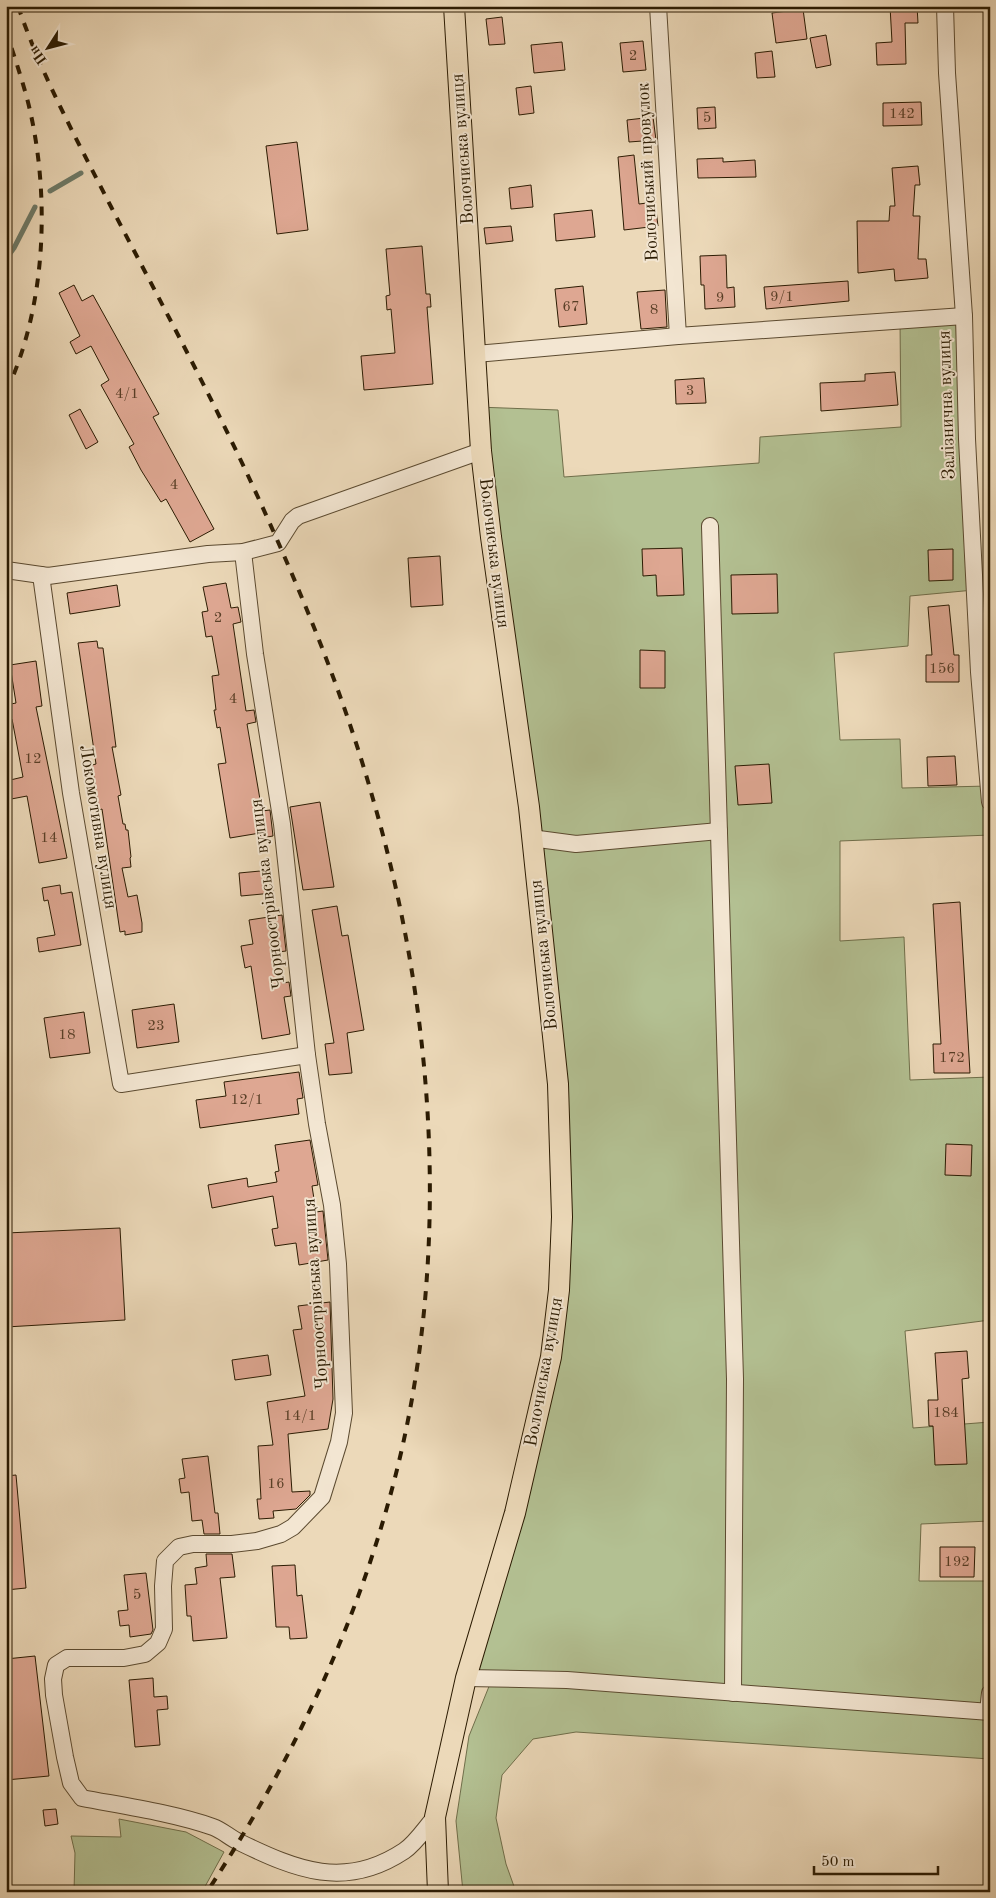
<svg xmlns="http://www.w3.org/2000/svg" width="996" height="1898" font-family="'Old Standard TT',serif">
<style>
.green{fill:#b3c092;stroke:#6f6e4a}
.lines{fill:none;stroke-linecap:round;stroke-linejoin:round}
.stream{stroke:#6d7a68;stroke-width:5}
.building{fill:#dea792;stroke:#2b1b02}
.minor-casing{stroke:#5b4a30;stroke-width:18}
.major-casing{stroke:#2b1b02;stroke-width:22}
.minor{stroke:#f3e6d2;stroke-width:16}
.major{stroke:#ecd9b9;stroke-width:20}
.rail{stroke:#2b1b02;stroke-width:4;stroke-dasharray:9 9;stroke-linecap:butt}
.labels{text-anchor:middle;dominant-baseline:central;stroke-width:4;stroke-linejoin:round;paint-order:stroke}
.number-label{font-size:15px;fill:#583e26}
.street-label{font-size:18px;fill:#2b1b02;stroke:#f3e6d2}
</style>
<rect width="100%" height="100%" fill="#ecd9b9"/>
<filter id="stains"><feTurbulence type="fractalNoise" baseFrequency=".004" numOctaves="4"/><feColorMatrix values="0 0 0 0 .2 0 0 0 0 .09 0 0 0 0 .02 0 0 0 .5 -.17"/></filter>
<radialGradient id="worn" r=".72"><stop offset=".6" stop-color="#630" stop-opacity="0"/><stop offset="1" stop-color="#630" stop-opacity=".3"/></radialGradient>
<!-- green -->
<g class="green">
<polygon points="964,316 974,590 910,596 908,646 834,653 840,740 900,739 902,788 989,786 990,835 840,841 840,941 904,937 910,1080 990,1077 990,1320 905,1331 913,1428 990,1422 990,1521 921,1524 919,1581 990,1581 990,1759 576,1732 533,1739 502,1775 496,1818 506,1864 516,1892 463,1892 456,1821 469,1736 492,1679 466,1678 551,1358 558,1084 477,407 558,410 564,477 759,463 760,437 901,427 900,321"/>
<polygon points="119,1819 186,1832 224,1852 202,1892 74,1892 75,1853 71,1836 121,1837"/>
</g>
<g class="lines">
<!-- stream -->
<g class="stream">
<polyline points="50,191 81,173"/>
<polyline points="6,259 14,248 35,207"/>
</g>
</g>
<!-- building -->
<g class="building">
<polygon points="890,6 917,6 918,23 905,23 906,64 877,65 876,43 892,42"/>
<polygon points="803,9 807,39 776,43 772,13"/>
<polygon points="502,17 505,44 489,45 486,19"/>
<polygon points="826,35 831,65 816,68 810,38"/>
<polygon points="643,41 646,70 623,72 620,43"/>
<polygon points="562,42 565,70 534,73 531,45"/>
<polygon points="772,51 775,77 757,78 755,53"/>
<polygon points="531,86 534,113 519,115 516,88"/>
<polygon points="921,102 922,125 883,126 883,103"/>
<polygon points="715,107 716,128 698,129 697,108"/>
<polygon points="653,117 656,140 629,142 627,120"/>
<polygon points="297,142 308,230 277,234 266,146"/>
<polygon points="634,155 639,204 655,202 658,226 624,230 618,157"/>
<polygon points="723,158 723,162 755,160 756,177 698,178 697,159"/>
<polygon points="918,166 920,185 915,185 913,216 920,216 918,259 926,259 928,278 895,281 894,269 858,273 857,221 889,221 890,206 895,206 892,168"/>
<polygon points="531,185 533,207 511,209 509,188"/>
<polygon points="592,210 595,237 556,241 554,214"/>
<polygon points="511,226 513,241 486,244 484,228"/>
<polygon points="422,246 426,294 430,294 431,307 427,307 433,384 364,390 361,356 395,353 391,309 387,310 386,296 390,295 386,249"/>
<polygon points="726,255 727,288 734,287 735,307 705,309 704,285 701,285 700,256"/>
<polygon points="848,281 849,301 766,309 764,287"/>
<polygon points="74,285 82,301 93,295 159,414 153,417 214,529 190,542 166,499 161,502 141,470 129,447 134,444 101,385 109,380 91,346 76,354 70,342 80,336 59,293"/>
<polygon points="583,286 587,324 559,327 555,289"/>
<polygon points="665,290 667,327 641,329 637,292"/>
<polygon points="895,372 898,405 821,411 820,383 865,381 865,374"/>
<polygon points="704,378 706,403 676,404 675,380"/>
<polygon points="80,409 98,442 86,449 69,415"/>
<polygon points="682,548 684,595 657,596 656,575 643,576 642,549"/>
<polygon points="953,549 953,580 929,581 928,550"/>
<polygon points="440,556 443,605 411,607 408,558"/>
<polygon points="777,574 778,613 732,614 731,575"/>
<polygon points="226,583 231,608 238,607 241,622 233,624 246,711 254,710 256,722 247,724 262,811 270,810 273,836 261,838 260,833 230,838 218,764 226,763 220,727 217,728 214,710 216,710 212,676 219,675 212,636 206,637 202,612 208,611 203,587"/>
<polygon points="117,585 120,606 70,614 67,593"/>
<polygon points="949,605 954,655 959,655 959,682 926,682 926,655 932,655 928,607"/>
<polygon points="97,641 98,648 103,648 116,747 112,747 121,795 118,796 123,824 125,824 126,830 128,830 131,857 130,858 131,867 122,868 128,897 137,895 142,923 142,932 125,935 125,931 120,932 102,809 99,810 92,765 96,764 78,643"/>
<polygon points="640,650 665,651 665,688 640,688"/>
<polygon points="36,661 42,706 36,707 67,858 39,863 27,796 6,800 6,781 23,777 12,719 7,720 6,712 6,705 16,703 10,665"/>
<polygon points="955,756 957,785 928,786 927,757"/>
<polygon points="769,764 772,803 738,805 735,766"/>
<polygon points="320,802 334,887 303,890 290,807"/>
<polygon points="271,870 273,893 241,896 239,873"/>
<polygon points="60,885 61,894 72,892 81,945 39,952 37,938 55,935 48,900 44,901 42,888"/>
<polygon points="960,902 970,1073 934,1073 933,1044 941,1044 933,904"/>
<polygon points="337,906 342,936 348,935 364,1030 347,1033 352,1073 329,1075 325,1044 334,1043 312,910"/>
<polygon points="282,915 286,951 278,952 283,983 289,982 291,996 284,997 290,1034 262,1039 251,966 245,968 241,946 253,944 249,920"/>
<polygon points="174,1004 179,1042 137,1048 132,1010"/>
<polygon points="84,1012 90,1053 50,1058 44,1018"/>
<polygon points="299,1072 303,1098 297,1099 299,1114 200,1128 196,1100 226,1096 224,1082"/>
<polygon points="310,1140 318,1185 312,1186 316,1212 323,1211 328,1260 299,1265 296,1243 275,1246 272,1229 278,1228 273,1196 212,1208 208,1185 247,1178 248,1187 277,1182 275,1172 279,1171 275,1145"/>
<polygon points="946,1144 972,1145 971,1176 945,1175"/>
<polygon points="120,1228 125,1320 6,1327 6,1233"/>
<polygon points="330,1302 333,1399 328,1429 288,1434 292,1492 310,1491 310,1495 296,1509 273,1511 274,1518 259,1519 257,1499 261,1499 258,1446 273,1445 267,1402 305,1396 293,1330 302,1329 298,1306"/>
<polygon points="967,1351 969,1378 962,1379 967,1464 935,1465 933,1426 929,1426 928,1400 938,1400 935,1353"/>
<polygon points="268,1355 271,1375 235,1380 232,1360"/>
<polygon points="208,1456 215,1513 218,1513 220,1534 204,1534 202,1520 192,1521 189,1492 181,1493 179,1479 185,1478 182,1459"/>
<polygon points="16,1475 26,1588 6,1590 6,1476"/>
<polygon points="940,1547 975,1547 974,1577 940,1577"/>
<polygon points="206,1554 232,1554 235,1577 220,1578 227,1638 193,1641 191,1616 187,1616 185,1585 197,1584 195,1568 207,1566"/>
<polygon points="295,1565 297,1596 302,1595 307,1638 290,1639 289,1627 276,1627 272,1566"/>
<polygon points="146,1573 153,1630 151,1634 130,1637 129,1625 120,1626 118,1611 128,1610 124,1575"/>
<polygon points="35,1656 49,1776 6,1780 6,1659"/>
<polygon points="153,1678 154,1697 167,1696 168,1709 157,1710 160,1745 135,1747 129,1680"/>
<polygon points="56,1809 58,1824 45,1826 43,1810"/>
</g>
<g class="lines">
<defs>
<g id="minor">
<polyline points="658,6 678,336"/>
<polyline points="945,6 947,73 964,316 967,439 979,672 990,802"/>
<polyline points="476,354 678,336 964,316"/>
<polyline points="710,526 735,1379 733,1693"/>
<path d="M243,552l12,102 27,170 25,231 10,69 15,81 6,59 6,149 -5,29 -17,55 -29,30 -12,7 -24,7 -25,3h-39l-14,3 -14,14 -2,25 1,43 -6,14 -13,11 -21,4h-57l-11,7 -3,14 1,16 11,62 6,26 11,15c42,8 91,15 131,29 9,3 17,11 26,15 58,28 106,48 165,9 12,-8 22,-24 31,-34"/>
<polyline points="6,570 48,576 208,554 243,552 278,543 292,521 298,516 481,451"/>
<polyline points="41,575 71,793 121,1084 307,1055"/>
<polyline points="531,838 576,844 719,831"/>
<polyline points="466,1678 567,1680 990,1712"/>
<polyline points="988,1712 990,1693"/>
</g>
<polyline id="major" points="438,1892 435,1817 466,1678 515,1513 551,1357 559,1290 562,1217 558,1084 529,807 491,537 481,451 454,6"/>
</defs>
<!-- minor casing -->
<use href="#minor" class="minor-casing"/>
<!-- major casing -->
<use href="#major" class="major-casing"/>
<!-- minor -->
<use href="#minor" class="minor"/>
<!-- major -->
<use href="#major" class="major"/>
<!-- rail -->
<g class="rail">
<path d="M18,6c23,68 57,130 89,193 53,102 108,203 155,307 43,95 83,193 111,293 64,221 79,466 19,690 -38,144 -104,279 -185,403"/>
<path d="M6,31c9,28 19,56 25,84 19,88 14,195 -25,277"/>
</g>
</g>
<g class="labels">
<!-- number labels -->
<g class="number-label">
<text x="633" y="56">2</text>
<text x="902" y="114">142</text>
<text x="707" y="118">5</text>
<text x="782" y="297">9/1</text>
<text x="720" y="298">9</text>
<text x="571" y="307">67</text>
<text x="654" y="310">8</text>
<text x="690" y="391">3</text>
<text x="127" y="394">4/1</text>
<text x="174" y="485">4</text>
<text x="218" y="618">2</text>
<text x="942" y="669">156</text>
<text x="233" y="699">4</text>
<text x="33" y="759">12</text>
<text x="49" y="838">14</text>
<text x="156" y="1026">23</text>
<text x="67" y="1035">18</text>
<text x="952" y="1058">172</text>
<text x="247" y="1100">12/1</text>
<text x="946" y="1413">184</text>
<text x="300" y="1416">14/1</text>
<text x="276" y="1484">16</text>
<text x="957" y="1562">192</text>
<text x="137" y="1595">5</text>
</g>
<!-- street labels -->
<g class="street-label">
<text transform="translate(463 149) rotate(-94)">Волочиська вулиця</text>
<text transform="translate(648 172) rotate(-93)">Волочиський провулок</text>
<text transform="translate(947 405) rotate(-92)">Залізнична вулиця</text>
<text transform="translate(494 553) rotate(83)">Волочиська вулиця</text>
<text transform="translate(98 827) rotate(81)">Локомотивна вулиця</text>
<text transform="translate(268 894) rotate(-97)">Чорноострівська вулиця</text>
<text transform="translate(544 955) rotate(-96)">Волочиська вулиця</text>
<text transform="translate(316 1294) rotate(-94)">Чорноострівська вулиця</text>
<text transform="translate(544 1372) rotate(-80)">Волочиська вулиця</text>
</g>
</g>
<!-- margin -->
<rect width="996" height="1898" fill="none" stroke="#ecd9b9" stroke-width="25"/>
<rect x="8" y="8" width="981" height="1883" fill="none" stroke="#2b1b02" stroke-width="2.5"/>
<rect x="12" y="12" width="971" height="1873" fill="none" stroke="#2b1b02"/>
<!-- north arrow -->
<g transform="translate(48 48) rotate(234)" stroke="#f3e6d2" stroke-width="4" paint-order="stroke">
<path d="M0-4L9 19L0 12L-9 19Z" fill="#2b1b02"/>
<text y="-8" font-size="14" font-weight="bold" text-anchor="middle" fill="#2b1b02">Пн</text>
</g>
<!-- scale -->
<path d="M814 1866v8h124v-8" fill="none" stroke="#2b1b02" stroke-width="2.5"/>
<text x="821" y="1866" font-size="15" fill="#2b1b02" stroke="#f3e6d2" stroke-width="4" paint-order="stroke">50 m</text>
<rect width="100%" height="100%" filter="url(#stains)"/>
<rect width="100%" height="100%" fill="url(#worn)"/>
</svg>
